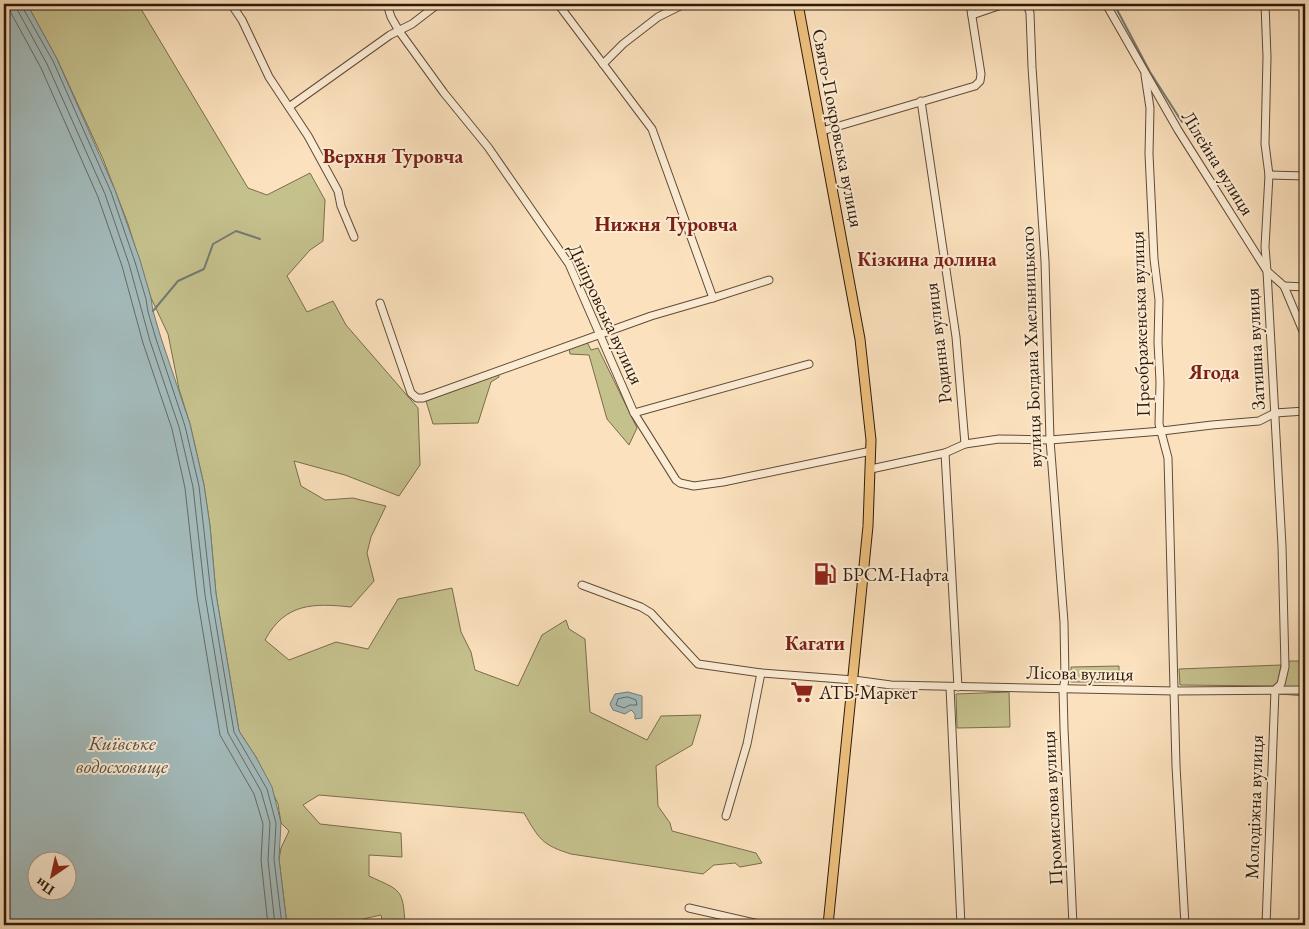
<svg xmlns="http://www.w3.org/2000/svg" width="1309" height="929" font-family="'EB Garamond',serif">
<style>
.green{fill:#c5c18d;stroke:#7a6d4c}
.water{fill:#a3bbbc;stroke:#747a75;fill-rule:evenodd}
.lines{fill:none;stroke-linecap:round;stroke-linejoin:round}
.shore{stroke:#686a64;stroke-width:1}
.stream{stroke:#747a75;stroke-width:2}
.minor-casing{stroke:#614b38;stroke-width:9}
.major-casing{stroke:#2e190b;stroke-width:11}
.minor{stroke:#fcecd4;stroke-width:7}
.major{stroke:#eec07e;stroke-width:9}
.labels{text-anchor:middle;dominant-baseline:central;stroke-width:4;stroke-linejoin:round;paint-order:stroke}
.street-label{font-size:19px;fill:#2e190b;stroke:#fcecd4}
.poi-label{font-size:19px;fill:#2e190b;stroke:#fcecd4;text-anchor:start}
.neighbourhood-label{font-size:20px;font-weight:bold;fill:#7a1f14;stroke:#fcecd4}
.water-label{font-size:20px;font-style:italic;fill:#575249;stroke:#fcecd4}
</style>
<rect width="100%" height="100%" fill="#fbe1bd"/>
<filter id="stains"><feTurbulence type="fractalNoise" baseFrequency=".004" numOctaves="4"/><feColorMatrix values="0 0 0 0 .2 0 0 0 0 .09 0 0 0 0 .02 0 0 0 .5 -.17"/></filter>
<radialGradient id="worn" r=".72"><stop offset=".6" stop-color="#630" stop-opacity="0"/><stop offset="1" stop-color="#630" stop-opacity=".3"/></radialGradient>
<!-- green -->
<g class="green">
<path d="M27,4h111l110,184 19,7 43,-22 15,27 -2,41 -13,9 -23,26 20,36 26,-11 13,24 72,83 2,57 -21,31 -54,-21 -51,-14 7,25 24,14 28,-2 33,8 -15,31 -4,16 7,28 -23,26c-38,-4 -66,-4 -86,33l24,20 47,-18 32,7 30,-50 54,-11 9,44 10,20 4,18 43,16 24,-51 24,-15 3,9 16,10 5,73 57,28 14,-24 40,-1 -9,30 -36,21 2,40 12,17 2,8 84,22 6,10 -22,4 -5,-4 -21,2 -11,9 -132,-20c-29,-9 -32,-15 -47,-41l-205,-18 -16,10 17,19 81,9 1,24 -33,-2v21c32,15 34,12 36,49h-22l-2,-10 -18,4v6h-76l-8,-66 2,-11 8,-17 -8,-8 -3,-19 -22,-47 -17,-26 -23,-137 -6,-68 -6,-41 -14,-61 -11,-35 -11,-55 -17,-36 -23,-74 -25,-65 -46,-100z"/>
<polygon points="587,342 591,350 598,348 637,428 629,445 607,419 589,355 570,354 569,348"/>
<polygon points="499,374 499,377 491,382 478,423 433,424 426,401"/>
<polygon points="1289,661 1305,661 1305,696 1280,694"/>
<polygon points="1281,665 1278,681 1274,686 1180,685 1179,669"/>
<polygon points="1119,666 1119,682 1071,682 1071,667"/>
<polygon points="1009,692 1010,727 957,728 956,694"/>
</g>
<!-- water -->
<g class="water">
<path d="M4,4h23l30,55 58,131 25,70 11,38 2,13 8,27 29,86 14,61 6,41 6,68 23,137 17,26 16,30 9,36 -2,36 8,66h-283zM38,862h30v30h-30z"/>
<polygon points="628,692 642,696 642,718 635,719 635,714 631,710 625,714 613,710 610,704 615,694"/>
</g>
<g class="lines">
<!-- shore -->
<g class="shore">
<polyline points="9,4 11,13 41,68 98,197 122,266 143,343 172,429 185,488 197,596 220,735 254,794 263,824 261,860 268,925"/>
<polyline points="16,4 18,11 47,64 105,194 129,264 150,341 179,427 193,487 205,595 228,733 261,791 270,823 268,860 275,925"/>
<polyline points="23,4 24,10 53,61 111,192 135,262 146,299 148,312 156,339 185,426 199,486 211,594 234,732 267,789 276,823 274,859 282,925"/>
<polygon points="628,697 636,700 637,705 630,705 624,708 616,705 618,699"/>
</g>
<!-- stream -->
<g class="stream">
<polyline points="1114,4 1150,72 1182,122"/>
<polyline points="153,311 178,281 204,269 213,244 236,231 260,239"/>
</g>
<defs>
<g id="minor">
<polyline points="231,4 242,20 269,77 308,136 338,191 341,206 354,237"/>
<polyline points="387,4 391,17 399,31 444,93 488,147 569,264 634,413 676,480 680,483 694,486 723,482 871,451"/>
<polyline points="558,4 652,129 713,298"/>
<polyline points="1027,4 1030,13 1032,67 1045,261 1050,440 1064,622 1065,679 1063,690 1064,728 1073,925"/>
<polyline points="1106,4 1178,130 1267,271 1284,286 1305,336"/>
<polyline points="1265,4 1267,57 1265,144 1269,175 1265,247 1267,271 1282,546 1285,667 1281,684 1275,690 1266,925"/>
<polyline points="972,15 1004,4"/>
<polyline points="603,64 623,44 658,17 684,4"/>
<polyline points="1145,75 1150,108 1149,154 1154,259 1159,300 1158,342 1160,382 1159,424 1168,458 1176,766 1185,925"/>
<polyline points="921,101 956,337 965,444"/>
<polyline points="289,107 390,35 412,24 438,4"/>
<polyline points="822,131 975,86 980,81 981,74 970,4"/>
<polyline points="1269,175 1305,176"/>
<polyline points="1284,286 1305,287"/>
<polyline points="380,303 411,393 417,398 423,398 651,316 713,298 769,280"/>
<polyline points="634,413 809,364"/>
<polyline points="945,453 958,687"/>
<polyline points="871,469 945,453 965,444 999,439 1050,440 1162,431 1212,425 1259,421 1275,413 1305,411"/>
<polyline points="582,585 641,607 651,613 698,664 761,673 854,680 891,685 1175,691 1305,690"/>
<polyline points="950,687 961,925"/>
<polyline points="726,816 747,744 761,673"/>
<polyline points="689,908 764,925"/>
</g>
<polyline id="major" points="798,4 860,339 871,440 868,526 828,925"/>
</defs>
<!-- minor casing -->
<use href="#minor" class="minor-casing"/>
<!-- major casing -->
<use href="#major" class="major-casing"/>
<!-- minor -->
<use href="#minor" class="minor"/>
<!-- major -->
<use href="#major" class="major"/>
</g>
<!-- icons -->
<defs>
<symbol id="fuel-bare" viewBox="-9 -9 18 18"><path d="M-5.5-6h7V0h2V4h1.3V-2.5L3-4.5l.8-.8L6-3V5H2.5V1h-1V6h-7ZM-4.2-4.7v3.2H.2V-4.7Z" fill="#8f2418" stroke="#fcecd4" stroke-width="2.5" paint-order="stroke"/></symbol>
<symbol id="supermarket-bare" viewBox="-9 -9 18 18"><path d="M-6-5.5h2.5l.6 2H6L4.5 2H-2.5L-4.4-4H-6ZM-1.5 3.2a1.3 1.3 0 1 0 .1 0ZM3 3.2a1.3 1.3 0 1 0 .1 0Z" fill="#8f2418" stroke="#fcecd4" stroke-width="2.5" paint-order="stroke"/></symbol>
</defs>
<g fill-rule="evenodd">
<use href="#fuel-bare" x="809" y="558" width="32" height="32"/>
<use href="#supermarket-bare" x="786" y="676" width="32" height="32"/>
</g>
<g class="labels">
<!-- street labels -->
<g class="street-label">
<text transform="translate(838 128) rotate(79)">Свято-Покровська вулиця</text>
<text transform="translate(1218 163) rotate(58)">Лілейна вулиця</text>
<text transform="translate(606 314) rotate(65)">Дніпровська вулиця</text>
<text transform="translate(1140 324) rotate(-92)">Преображенська вулиця</text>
<text transform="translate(938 343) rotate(-97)">Родинна вулиця</text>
<text transform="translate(1031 347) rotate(-92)">вулиця Богдана Хмельницького</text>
<text transform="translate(1255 349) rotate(-93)">Затишна вулиця</text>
<text transform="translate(1080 673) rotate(1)">Лісова вулиця</text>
<text transform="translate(1254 807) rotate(-88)">Молодіжна вулиця</text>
<text transform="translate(1052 808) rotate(-93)">Промислова вулиця</text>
</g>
<!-- poi labels -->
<g class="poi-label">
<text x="842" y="574">БРСМ-Нафта</text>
<text x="819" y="692">АТБ-Маркет</text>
</g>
<!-- neighbourhood labels -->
<g class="neighbourhood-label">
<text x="393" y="156">Верхня Туровча</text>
<text x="666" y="224">Нижня Туровча</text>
<text x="927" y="259">Кізкина долина</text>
<text x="1214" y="372">Ягода</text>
<text x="815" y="643">Кагати</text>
</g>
<!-- water labels -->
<g class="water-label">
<text x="122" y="743">Київське<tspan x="122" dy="23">водосховище</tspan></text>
</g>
</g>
<!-- margin -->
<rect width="1309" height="929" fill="none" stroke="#fbe1bd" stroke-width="20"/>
<rect x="5" y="5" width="1299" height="919" fill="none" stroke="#2e190b" stroke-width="2.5"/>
<rect x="10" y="10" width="1289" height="909" fill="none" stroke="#2e190b"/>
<!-- north arrow -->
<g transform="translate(52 876) rotate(214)"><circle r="24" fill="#fcecd4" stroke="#aa9884"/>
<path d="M0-4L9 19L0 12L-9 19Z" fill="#8f2418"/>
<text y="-8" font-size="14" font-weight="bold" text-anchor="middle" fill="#2e190b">Пн</text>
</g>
<rect width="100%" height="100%" filter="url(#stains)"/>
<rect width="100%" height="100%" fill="url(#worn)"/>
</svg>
